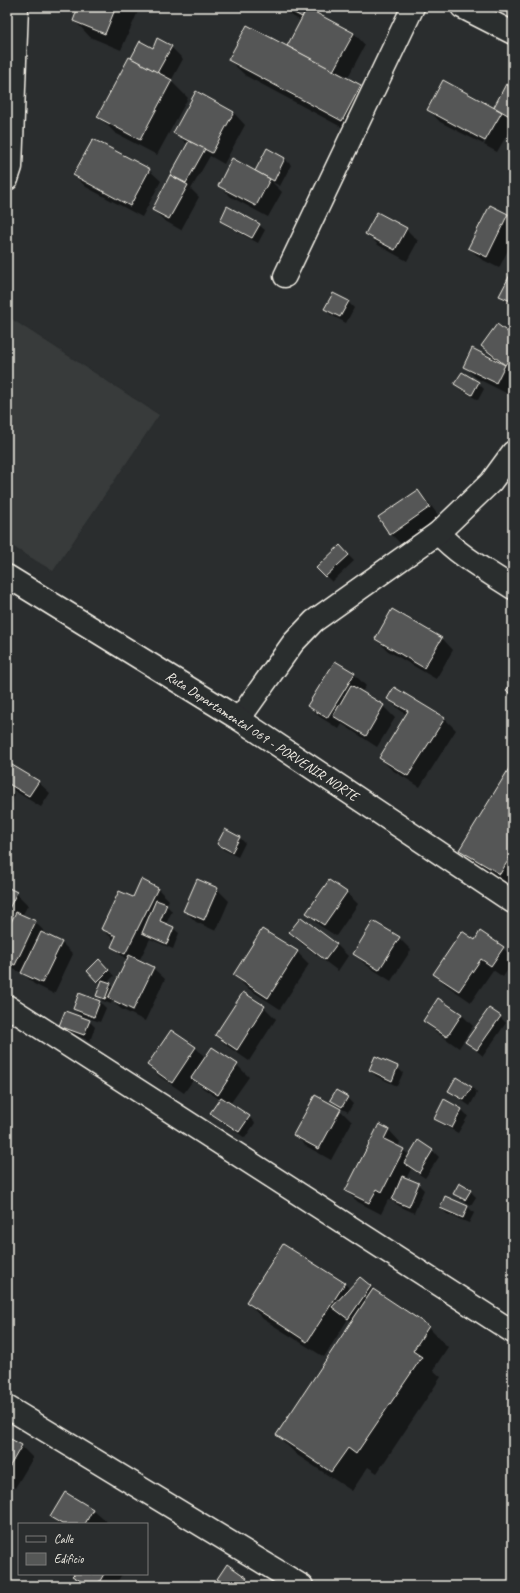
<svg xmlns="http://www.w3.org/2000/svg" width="520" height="1593" font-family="Caveat,sans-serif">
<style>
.built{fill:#373a3a}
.shadow{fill:#0007}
.building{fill:#555756;stroke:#f4f1e8}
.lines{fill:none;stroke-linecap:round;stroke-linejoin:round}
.street-casing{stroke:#f4f1e8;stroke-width:25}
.secondary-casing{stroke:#f4f1e8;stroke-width:25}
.street{stroke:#2a2d2e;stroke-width:22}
.secondary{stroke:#2a2d2e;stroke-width:22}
.labels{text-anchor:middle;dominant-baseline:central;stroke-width:3;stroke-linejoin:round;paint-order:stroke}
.street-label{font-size:14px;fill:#f4f1e8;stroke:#2a2d2e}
</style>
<rect width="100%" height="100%" fill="#2a2d2e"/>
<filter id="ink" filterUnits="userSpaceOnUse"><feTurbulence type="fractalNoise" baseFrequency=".025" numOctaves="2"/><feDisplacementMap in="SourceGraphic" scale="8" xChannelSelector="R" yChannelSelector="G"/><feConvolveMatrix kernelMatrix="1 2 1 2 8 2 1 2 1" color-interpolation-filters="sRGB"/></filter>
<g filter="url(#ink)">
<!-- built -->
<polygon class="built" points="7,316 159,415 53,571 7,543"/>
<!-- shadow -->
<g class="shadow">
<polygon points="79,7 140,7 121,50 90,37 74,20"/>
<polygon points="276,7 325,7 321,16 354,33 365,45 347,79 360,86 377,103 358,136 246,76 229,60 291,49 301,21"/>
<polygon points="140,42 153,49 171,47 183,59 171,81 188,98 157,155 115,133 99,117"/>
<polygon points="507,86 513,89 513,124 497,152 484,145 501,115 499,115 483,144 440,122 429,110 494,109"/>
<polygon points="196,93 234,113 245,125 224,164 210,156 191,189 199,197 181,230 165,221 153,210 188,145 175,132"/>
<polygon points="267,150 285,159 291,165 280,186 272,182 282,192 268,217 231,197 219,185 255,172"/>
<polygon points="149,170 161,181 142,217 86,187 74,175"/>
<polygon points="490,207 508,215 513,221 513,240 499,268 481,259 469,248"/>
<polygon points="221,220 259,225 265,230 258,243 227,226"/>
<polygon points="406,229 418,241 407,261 378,245 367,233"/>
<polygon points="513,273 513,308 501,296"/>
<polygon points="348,302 354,308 346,323 331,315 325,309"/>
<polygon points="513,337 513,384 508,394 476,378 464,366 497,361 482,346"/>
<polygon points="462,373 478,383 484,389 478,400 461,390 456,384"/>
<polygon points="418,491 429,503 441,519 403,546 391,534 380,517"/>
<polygon points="340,547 354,561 332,582 318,568"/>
<polygon points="442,638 453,650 436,679 388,651 376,639"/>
<polygon points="354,674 366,686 361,693 383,706 395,718 377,747 342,724 339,729 320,717 308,706"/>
<polygon points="388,699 444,718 456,730 420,787 392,770 380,758 407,715 400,710"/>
<polygon points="7,763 38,782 50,793 41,807 10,788 15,794 7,815 7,787 9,788 7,786"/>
<polygon points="513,764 513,889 481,869 461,849"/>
<polygon points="7,834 11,838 7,847"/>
<polygon points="239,837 245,843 238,857 224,850 218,844"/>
<polygon points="197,881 217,889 229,901 216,931 196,922 184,910"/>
<polygon points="330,881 347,893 358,904 336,936 319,925 307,913"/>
<polygon points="7,888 16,893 28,905 22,916 35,922 47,934 46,935 61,942 73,954 54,994 34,984 24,974 7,966"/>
<polygon points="157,888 169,900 166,905 172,911 166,924 173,928 179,933 173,949 150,939 139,961 153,968 165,979 145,1021 121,1009 112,1001 111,1004 103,1001 97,995 101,984 88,971 105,966 114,976 107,983 114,988 127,960 112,947 115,941 102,929 133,898"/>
<polygon points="301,918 337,945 348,956 338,971 302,944 290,932"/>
<polygon points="399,938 411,950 391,981 366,965 354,954"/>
<polygon points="475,941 503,948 513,958 513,962 503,977 493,970 471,1002 446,985 435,974"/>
<polygon points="297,952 309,964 280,1009 246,987 234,975"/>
<polygon points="79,994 100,1002 106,1008 100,1022 80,1015 74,1009"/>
<polygon points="438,999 462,1015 473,1026 459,1048 436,1032 424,1020"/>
<polygon points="264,1007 276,1019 249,1061 227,1046 216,1035"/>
<polygon points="500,1017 506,1023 483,1056 466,1042"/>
<polygon points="89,1021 95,1027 90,1041 66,1031 61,1026"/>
<polygon points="171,1031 196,1048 206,1058 237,1065 249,1077 230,1104 249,1117 255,1123 245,1138 217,1119 212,1113 221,1100 204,1089 194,1079 184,1093 160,1077 148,1065"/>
<polygon points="397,1067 403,1073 397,1086 376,1076 370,1070"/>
<polygon points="472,1087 477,1093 470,1106 455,1096 449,1090"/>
<polygon points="315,1096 340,1110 352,1122 331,1160 306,1146 294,1134"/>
<polygon points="347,1098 353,1104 348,1112 337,1106 332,1100"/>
<polygon points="445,1101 462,1110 468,1116 458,1133 441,1124 435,1119"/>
<polygon points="379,1125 389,1130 400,1142 398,1147 403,1150 410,1156 418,1142 433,1151 439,1157 425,1178 411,1169 406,1179 418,1184 424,1190 414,1213 399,1206 394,1202 388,1200 381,1214 358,1202 346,1191"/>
<polygon points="470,1191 476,1197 471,1205 460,1199 454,1193"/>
<polygon points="446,1197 468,1207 474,1213 469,1223 447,1214 441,1208"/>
<polygon points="360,1278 375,1292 428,1327 448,1347 433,1370 441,1377 377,1473 368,1467 352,1491 297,1455 277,1435 352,1322 348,1319 324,1357 263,1319 247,1302 344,1283 350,1289"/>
<polygon points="7,1438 21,1446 33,1458 15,1488 7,1484"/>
<polygon points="65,1494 93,1510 109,1524 58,1524 52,1517"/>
<polygon points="227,1566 246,1579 252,1585 252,1586 227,1586 224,1584 218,1578"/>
<polygon points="75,1574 122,1574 115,1586 84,1586 74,1576"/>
</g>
<!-- building -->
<g class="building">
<polygon points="78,7 116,7 105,34 73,21"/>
<polygon points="283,7 307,7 302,17"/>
<polygon points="307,8 354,33 333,71 287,46"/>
<polygon points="247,25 361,85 342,121 228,60"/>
<polygon points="157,38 172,46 157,73 131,58 140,41 153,48"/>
<polygon points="129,57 172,80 140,140 97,117"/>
<polygon points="443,80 502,112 485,141 427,110"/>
<polygon points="506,84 513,88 513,118 494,107"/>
<polygon points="196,91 234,112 212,153 173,133"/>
<polygon points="93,139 150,169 130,206 73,175"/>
<polygon points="189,141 205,149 186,183 170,175"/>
<polygon points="267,148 285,158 274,181 255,171"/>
<polygon points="232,158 270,179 256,206 218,186"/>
<polygon points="170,175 188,185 169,219 152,210"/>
<polygon points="490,205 508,214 487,257 468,248"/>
<polygon points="227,206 260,224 252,238 220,221"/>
<polygon points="377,212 407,228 395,250 365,234"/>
<polygon points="512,271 513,272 513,302 499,296"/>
<polygon points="333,293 349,301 340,317 324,309"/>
<polygon points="497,324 513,336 513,354 505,365 481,346"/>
<polygon points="472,348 505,365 496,383 463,367"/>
<polygon points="462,372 479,382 472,395 454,384"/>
<polygon points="418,490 430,507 390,535 378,517"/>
<polygon points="340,545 349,555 325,577 316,568"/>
<polygon points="392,609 442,638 424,668 375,639"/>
<polygon points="335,661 355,673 327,718 307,706"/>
<polygon points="513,683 513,697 506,690"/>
<polygon points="351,685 384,705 366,736 333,716"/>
<polygon points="394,687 445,718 408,776 379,758 408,711 387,699"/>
<polygon points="7,762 39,781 29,796 7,783"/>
<polygon points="513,762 513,852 500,874 459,850"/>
<polygon points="225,829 240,837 232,852 217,844"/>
<polygon points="141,879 158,888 125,954 111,947 116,936 101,929 119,891 133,897"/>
<polygon points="197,879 218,888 204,920 183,911"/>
<polygon points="329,880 347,892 324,925 306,913"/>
<polygon points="7,887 17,892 7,913"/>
<polygon points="156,900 167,904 160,921 174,927 167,944 142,933"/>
<polygon points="16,912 36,921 15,965 7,961 7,930"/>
<polygon points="301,917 337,944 325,960 289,932"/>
<polygon points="373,921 400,937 379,970 353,954"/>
<polygon points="262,929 298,951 268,998 233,975"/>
<polygon points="462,931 475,940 480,931 504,947 491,966 481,959 459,991 433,974"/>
<polygon points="41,932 62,942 42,983 21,973"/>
<polygon points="129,955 154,967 133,1010 108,998"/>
<polygon points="99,959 109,970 97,982 87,971"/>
<polygon points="102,980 111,983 105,999 96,996"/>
<polygon points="243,992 265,1006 237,1050 215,1035"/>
<polygon points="79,993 100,1001 94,1017 73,1009"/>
<polygon points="438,998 462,1014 447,1037 423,1021"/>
<polygon points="489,1008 501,1016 477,1050 465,1042"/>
<polygon points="65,1011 90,1020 84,1035 59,1026"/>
<polygon points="171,1030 196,1047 172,1083 147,1065"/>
<polygon points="212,1047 238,1064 218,1095 191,1078"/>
<polygon points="375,1056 398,1066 392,1081 369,1070"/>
<polygon points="456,1077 472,1087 464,1100 448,1091"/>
<polygon points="336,1090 348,1097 342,1107 330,1100"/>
<polygon points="315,1095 341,1109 319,1149 293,1135"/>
<polygon points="221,1097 250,1116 239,1132 210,1113"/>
<polygon points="444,1099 462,1109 452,1128 434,1119"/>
<polygon points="379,1124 389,1129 384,1139 404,1149 382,1192 377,1189 369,1203 345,1191"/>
<polygon points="418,1140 433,1150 419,1173 404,1163"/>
<polygon points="402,1176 419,1183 409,1207 392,1200"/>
<polygon points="459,1183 471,1190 465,1200 453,1194"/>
<polygon points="445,1196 468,1206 463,1218 440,1208"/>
<polygon points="283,1244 345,1283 307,1342 246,1302"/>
<polygon points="360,1277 371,1286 348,1319 332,1307"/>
<polygon points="373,1289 429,1326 413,1351 422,1357 356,1454 348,1448 331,1472 276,1435"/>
<polygon points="7,1437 22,1445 7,1471"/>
<polygon points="65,1492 93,1509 85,1524 62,1524 50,1517"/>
<polygon points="227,1564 247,1578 242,1586 228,1586 217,1579"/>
<polygon points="74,1574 104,1574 97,1586 89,1586 72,1576"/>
<polygon points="186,1581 195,1586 183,1586"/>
</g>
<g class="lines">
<defs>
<g id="street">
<polyline points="462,7 513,33"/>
<polyline points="7,179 11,167 17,7"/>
<polyline points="285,276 413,7"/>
<path d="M438,533c21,23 49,38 75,55"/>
<polyline points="239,719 293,643 314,621 438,533 491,482 513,452"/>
<polyline points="7,1006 513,1332"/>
<polyline points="7,1407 302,1586"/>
</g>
<polyline id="secondary" points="7,576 239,719 513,902"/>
</defs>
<!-- street casing -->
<use href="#street" class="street-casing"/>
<!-- secondary casing -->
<use href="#secondary" class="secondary-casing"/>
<!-- street -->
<use href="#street" class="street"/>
<!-- secondary -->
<use href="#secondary" class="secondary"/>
</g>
</g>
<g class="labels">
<!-- street labels -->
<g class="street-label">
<text transform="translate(262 736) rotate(33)">Ruta Departamental 069 - PORVENIR NORTE</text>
</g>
</g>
<!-- margin -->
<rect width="520" height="1593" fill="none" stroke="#2a2d2e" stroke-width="24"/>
<rect x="12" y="12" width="496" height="1569" fill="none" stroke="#f4f1e8" stroke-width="1.5" filter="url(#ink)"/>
<!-- legend -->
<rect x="18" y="1523" width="130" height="52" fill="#2a2d2e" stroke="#7b7b78"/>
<rect x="26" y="1536" width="20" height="6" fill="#2a2d2e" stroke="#7b7b78"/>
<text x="54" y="1543" font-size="12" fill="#f4f1e8">Calle</text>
<rect x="26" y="1553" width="20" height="12" fill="#555756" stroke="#7b7b78"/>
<text x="54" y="1563" font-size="12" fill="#f4f1e8">Edificio</text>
</svg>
